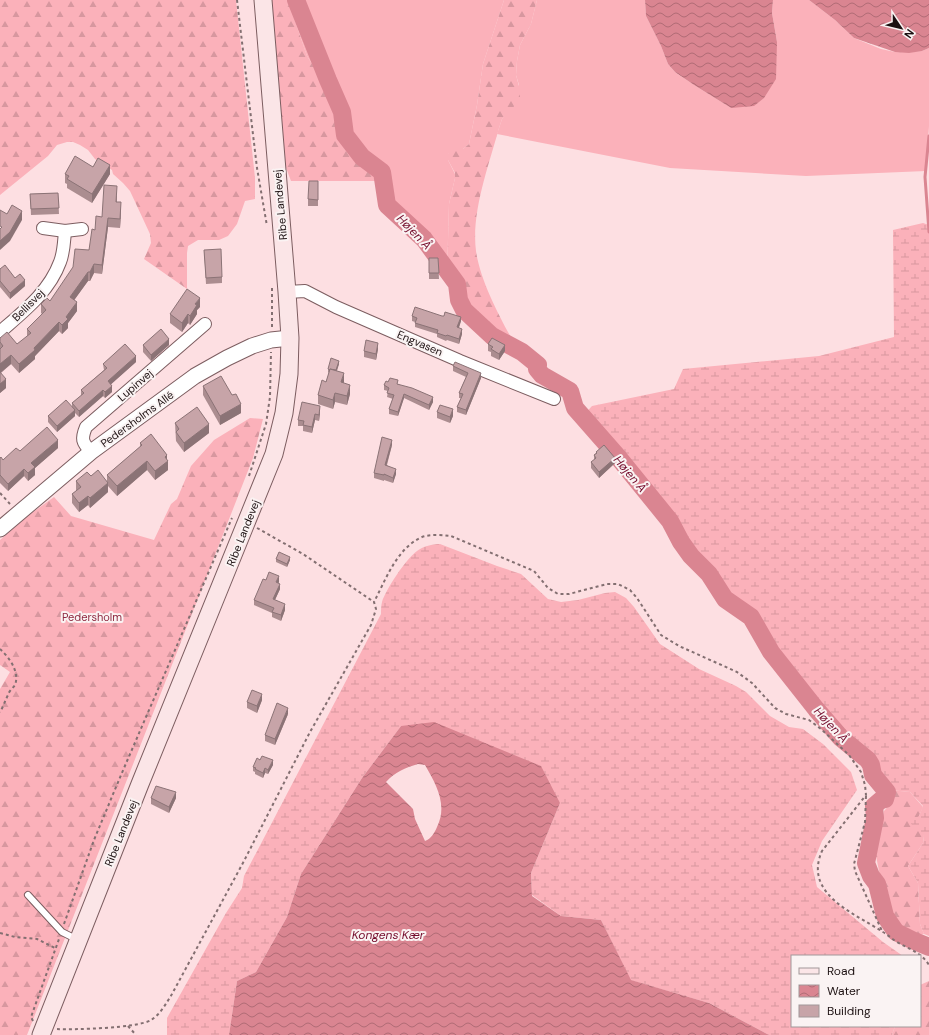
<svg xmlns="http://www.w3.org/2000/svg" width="929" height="1035" font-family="'DM Sans',sans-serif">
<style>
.grass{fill:#fbb1ba}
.forest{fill:url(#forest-firs)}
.wetland{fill:url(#wetland-marsh)}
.water{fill:url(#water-waves);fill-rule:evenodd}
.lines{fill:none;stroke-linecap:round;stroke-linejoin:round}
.stream{stroke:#da8591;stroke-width:3}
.river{stroke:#da8591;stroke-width:18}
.service-casing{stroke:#7c5d60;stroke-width:8}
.minor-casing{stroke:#7c5d60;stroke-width:14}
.tertiary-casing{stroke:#7c5d60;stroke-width:17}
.secondary-casing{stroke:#7c5d60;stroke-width:19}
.path{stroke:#836f71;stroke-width:2;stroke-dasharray:3 3;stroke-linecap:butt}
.service{stroke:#fff;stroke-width:6}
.minor{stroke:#fff;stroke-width:12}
.tertiary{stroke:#fff;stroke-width:15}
.secondary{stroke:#fbe5e7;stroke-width:17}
.wall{fill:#ab8d90}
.shaded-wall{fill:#8b7376}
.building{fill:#c7a4a8;stroke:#8b7376}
.labels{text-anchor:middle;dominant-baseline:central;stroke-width:4;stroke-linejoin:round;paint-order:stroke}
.street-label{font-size:11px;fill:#1c1011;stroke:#faf3f3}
.park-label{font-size:11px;fill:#8e2940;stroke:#faf3f3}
.water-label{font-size:12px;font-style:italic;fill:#740c2c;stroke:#faf3f3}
</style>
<defs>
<pattern id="forest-firs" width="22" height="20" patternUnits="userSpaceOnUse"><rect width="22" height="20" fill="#fbb1ba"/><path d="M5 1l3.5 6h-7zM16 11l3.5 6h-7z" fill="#d7979f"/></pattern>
<pattern id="wetland-marsh" width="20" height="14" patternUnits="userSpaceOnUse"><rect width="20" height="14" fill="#fbb1ba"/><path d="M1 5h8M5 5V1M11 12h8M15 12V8" fill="none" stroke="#d7979f"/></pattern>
<pattern id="water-waves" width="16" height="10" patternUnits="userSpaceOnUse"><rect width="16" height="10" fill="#da8591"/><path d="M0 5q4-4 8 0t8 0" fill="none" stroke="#b06b75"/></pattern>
</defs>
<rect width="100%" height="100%" fill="#fddfe2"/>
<!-- grass -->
<g class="grass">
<polygon points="288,0 504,0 483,64 477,105 469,144 463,149 448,154 448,160 455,174 455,178 449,204 447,276 439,265 411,230 385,207 379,176 367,164 352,155 347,149 330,92 307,56"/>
<polygon points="537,0 645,0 646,16 661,46 668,64 675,72 694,85 731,108 777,42 772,13 773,0 809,0 835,20 854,38 881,49 895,52 922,51 929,48 929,126 926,171 806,176 670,168 497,134 502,119 508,111 519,85 516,75 517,61 520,45 531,24"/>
</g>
<!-- forest -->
<g class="forest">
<polygon points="0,0 236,0 255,178 255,199 245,201 237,224 228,236 219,240 198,240 188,246 187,253 187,289 144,259 151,243 150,234 130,191 123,183 113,174 112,170 95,159 88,150 80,145 73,142 67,142 57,145 48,156 0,195"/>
<path d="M270,0h18l19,56 23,36 17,57c10,12 30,16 33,32h-89l-9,-24z"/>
<path d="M504,0h33l-6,24 -11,21 -3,16 -1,14 4,15v7l-2,5 -16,17 -3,9c-10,37 -28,84 -23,123 4,29 23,65 37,90l-28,-6 -18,-15 -20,-44 2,-72 6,-26v-5l-7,-13v-6l5,-6 10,1 6,-5 8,-39 6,-41z"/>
<polygon points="250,418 263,419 253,458 27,1035 0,1035 0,689 10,672 0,665 0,540 29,515 54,497 71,516 154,540 171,504 177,499 191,466 214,440"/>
<polygon points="890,790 910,792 923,807 919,816 924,836 923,843 908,866 918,883 920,924 924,934 910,937 895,922 889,913 889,895 880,876 876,856 884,811 891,803"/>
<polygon points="929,981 929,1035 892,1035 895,1026 920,1026 920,985"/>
</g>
<!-- wetland -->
<g class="wetland">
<polygon points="923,223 929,225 929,936 924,934 920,924 918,883 908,866 923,843 924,836 909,822 919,816 923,806 910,792 890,790 873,775 871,765 868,760 841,738 816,709 771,652 751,617 725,599 709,574 691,556 681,542 670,521 618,457 582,417 592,406 674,389 683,369 819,356 894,337 893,230"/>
<path d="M440,544l57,22 24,8 27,25 13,3 17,-2 27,-7 10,-1 11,6 8,9 26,37 39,25 37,17 10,6 24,24 19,11 14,2 20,15 28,28 6,18 -35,51 -10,24 5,22 66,55 20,14h-111v70h103l-3,9h-123l-60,-32 -79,-23 -29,-60 -40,-4 -29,-21 -1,-22 29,-70 -159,-77 -39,52 -61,96 -14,43 -31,55 -19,9 -8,54h-62v-17l59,-105 16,-25 2,-12 137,-262c0,-4 0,-8 1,-12 4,-13 24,-43 35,-51 7,-5 15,-7 23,-7z"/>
</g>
<!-- water -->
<g class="water">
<polygon points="645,0 773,0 772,13 777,42 776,79 764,98 754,106 731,108 694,85 675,72 668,64 661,46 646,16"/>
<polygon points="809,0 929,0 929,48 922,51 909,53 895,52 854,38 835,20"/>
<path d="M434,722l107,44 19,37 -29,70 1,23 29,20 40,4 30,60 78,23 60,32h-540l8,-54 19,-9 31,-55 14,-43 61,-96 39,-52zM418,764l7,1c11,19 23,40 12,62 -2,5 -6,12 -12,14l-10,-22 -2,-10 -27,-27c9,-10 19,-14 32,-18z"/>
</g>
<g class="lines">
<!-- stream -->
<polyline class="stream" points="929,136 925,177 929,232"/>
<!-- river -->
<polyline class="river" points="296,0 328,80 342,112 345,135 362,157 382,172 387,205 424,239 457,284 459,300 464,310 492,336 522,352 538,365 537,369 542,375 570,391 575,408 618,457 670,521 681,542 691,556 709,574 725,599 751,617 771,652 816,709 841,738 868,760 871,765 873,775 887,792 885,799 881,800 874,806 875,818 866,863 871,876 877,884 885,916 896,932 912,940 929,947"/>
<defs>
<polyline id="service" points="28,895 62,932 78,940"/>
<g id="minor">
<polyline points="43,228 65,231 82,229"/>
<polyline points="287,292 305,291 336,307 460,361 554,399"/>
<path d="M0,332c24,-21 49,-40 60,-70 4,-10 4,-21 5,-31"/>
<path d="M91,452c-9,-10 -10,-13 -5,-25l119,-103"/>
</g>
<polyline id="tertiary" points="0,529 91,452 195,376 227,358 252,346 271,340 290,338"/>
<polyline id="secondary" points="41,1035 140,784 274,454 284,413 289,374 290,338 287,292 263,0"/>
</defs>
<!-- service casing -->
<use href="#service" class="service-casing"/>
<!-- minor casing -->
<use href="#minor" class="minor-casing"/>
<!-- tertiary casing -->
<use href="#tertiary" class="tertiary-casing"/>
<!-- secondary casing -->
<use href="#secondary" class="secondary-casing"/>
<!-- path -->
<g class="path">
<polyline points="237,0 257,168 267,226"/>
<polyline points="272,327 272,288"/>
<polyline points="249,476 266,424 270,397 271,352"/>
<polyline points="0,493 10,504"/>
<polyline points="257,528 303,554 374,602"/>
<path d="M0,649c9,8 20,23 15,36 -2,3 -6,6 -7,10 -3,6 -5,12 -8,17"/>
<polyline points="866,796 865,822 854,864 855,871 882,931"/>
<polyline points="64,924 94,840 121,775 232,518"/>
<polyline points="0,933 15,937 37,939 55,948"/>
<polyline points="33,1021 31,1017 59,939"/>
<polyline points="128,1026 136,1035"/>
<path d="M57,1029c16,1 82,-1 94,-9 9,-5 16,-18 21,-26l72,-133 66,-129 61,-107 5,-16 -2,-7c12,-23 23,-54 48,-65 9,-3 20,-2 29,-1l83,35 14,17 10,6h11l38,-10h11l12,6 7,8 24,37 18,11 58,26 15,11 23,25 11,6 23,6 12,9 28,26 12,17 4,13 1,10 -44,56c-19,43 32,62 61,81 5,3 9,7 14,10 12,7 25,11 32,23"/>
</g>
<!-- service -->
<use href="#service" class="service"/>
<!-- minor -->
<use href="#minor" class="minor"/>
<!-- tertiary -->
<use href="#tertiary" class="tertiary"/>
<!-- secondary -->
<use href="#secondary" class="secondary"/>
</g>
<!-- wall -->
<g class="wall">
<polygon points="93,167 110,174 92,203 67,188 67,184 65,183 65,174"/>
<polygon points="318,181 318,206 308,206 308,199"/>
<polygon points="58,193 59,214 31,215 30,194"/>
<polygon points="117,195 117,202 121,211 120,228 108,227 102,274 94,273 90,281 88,281 74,300 77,311 68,323 68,328 62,334 59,331 35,356 35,359 19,373 11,364 1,373 6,388 0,393 0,338 17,344 27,337 27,329 42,314 41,313 41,304 50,301 89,250 95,230 102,217"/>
<polygon points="204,250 222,277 222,283 206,284"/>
<polygon points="429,258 438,258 439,279 429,279"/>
<polygon points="0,269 15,278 25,286 10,299 0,287"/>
<polygon points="200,307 197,310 197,314 190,325 188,323 182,332 170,323 170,314"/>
<polygon points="412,316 442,316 461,321 459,328 462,334 459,344 447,340 446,341 437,337 437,334 415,327 415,322 412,321"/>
<polygon points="488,344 505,351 499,360 491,356 491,352 488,351"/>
<polygon points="143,345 169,345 151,361 143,352"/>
<polygon points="378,349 376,360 364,357 364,351"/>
<polygon points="136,362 111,384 112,392 105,398 103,396 79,417 75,413 75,416 57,432 48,422 48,416 72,407 72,403 81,396 81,390 104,370 103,364"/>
<polygon points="339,364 337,371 350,394 347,405 335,402 333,409 318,404 318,395 326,382 329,373 328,372 328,369"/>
<polygon points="453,366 481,378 466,415 457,412 457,407 461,398 459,398 459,393 466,377 453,371"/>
<polygon points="388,382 398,384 433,402 429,410 404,398 398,416 389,414 389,409 393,399 387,397 388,391 384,390 384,385"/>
<polygon points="203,386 241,413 220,425 203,395"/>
<polygon points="320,412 319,421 315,420 312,433 303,431 303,426 298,426 298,420"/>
<polygon points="437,412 453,416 450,423 437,418"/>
<polygon points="175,423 209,433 184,452 176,441"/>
<polygon points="140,443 167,460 168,470 155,480 147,470 117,496 108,486 108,492 90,508 88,505 79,512 72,503 72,494 76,491 76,481 91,476 107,481 107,475 140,447"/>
<polygon points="392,445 387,465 396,474 393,483 384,480 384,481 374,478 374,473"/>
<polygon points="58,448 35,468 35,475 28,481 24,476 8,491 0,483 0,458 3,460 20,451"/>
<polygon points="596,452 615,463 599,478 591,468 591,462 594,460 594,455 596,453"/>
<polygon points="276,559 290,560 287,567 276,562"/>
<polygon points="266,580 279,582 278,583 280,589 275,600 285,610 281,621 272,617 272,613 254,605 254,600"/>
<polygon points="262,700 257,713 247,708 247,702"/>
<polygon points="288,714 275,745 265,741 265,735"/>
<polygon points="273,765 268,774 265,773 263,778 255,774 255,772 253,771 253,767"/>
<polygon points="151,798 176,798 169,813 151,804"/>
</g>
<!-- shaded-wall -->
<g class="shaded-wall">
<polygon points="110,165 110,174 92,203 92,194"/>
<polygon points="121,202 121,211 120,228 120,219"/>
<polygon points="22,211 22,220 10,241 0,250 0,241"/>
<polygon points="108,218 108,227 102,274 102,265"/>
<polygon points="94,264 94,273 90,281 90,272"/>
<polygon points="88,272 88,281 70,306 70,297"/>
<polygon points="25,280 25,286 10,299 10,293"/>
<polygon points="200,298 200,307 197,310 197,314 190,325 190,316 195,304"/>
<polygon points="77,302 77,311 68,323 68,328 62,334 62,325 66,317"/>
<polygon points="188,314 188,323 182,332 182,323"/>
<polygon points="461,317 461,321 457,332 457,327"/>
<polygon points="59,322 59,331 35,356 35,359 19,373 19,364"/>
<polygon points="462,329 462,334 459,344 459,339"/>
<polygon points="169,339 169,345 151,361 151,355"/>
<polygon points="378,343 378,349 376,360 376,354"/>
<polygon points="505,345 505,351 499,360 499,354"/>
<polygon points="11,355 11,364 0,373 0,364"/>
<polygon points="136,356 136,362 108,387 108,381"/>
<polygon points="339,361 339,364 335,375 335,372"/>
<polygon points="344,373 344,382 341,391 341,382"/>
<polygon points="481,373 481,378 466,415 466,410"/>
<polygon points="6,379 6,388 0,393 0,384"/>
<polygon points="350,385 350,394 347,405 347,396"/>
<polygon points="112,386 112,392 105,398 105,392"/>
<polygon points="103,390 103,396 79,417 79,411"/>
<polygon points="335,393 335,402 333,409 333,400"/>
<polygon points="404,394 404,398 398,416 398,412"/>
<polygon points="433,397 433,402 429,410 429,405"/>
<polygon points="241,404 241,413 220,425 220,416"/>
<polygon points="320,406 320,412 319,421 319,415"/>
<polygon points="453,409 453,416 450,423 450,417"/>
<polygon points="75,410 75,416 57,432 57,426"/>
<polygon points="315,414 315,420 312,433 312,427"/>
<polygon points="209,424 209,433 184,452 184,443"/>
<polygon points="58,440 58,448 35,468 35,475 28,481 28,473 31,463"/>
<polygon points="392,440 392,445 385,470 385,465"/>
<polygon points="167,455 167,462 168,461 168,470 155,480 155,471 165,457"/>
<polygon points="615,458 615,463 599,478 599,472"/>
<polygon points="147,461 147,470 117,496 117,486"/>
<polygon points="24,469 24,476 8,491 8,484"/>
<polygon points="396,469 396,474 393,483 393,478"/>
<polygon points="108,483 108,492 90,508 90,498"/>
<polygon points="88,496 88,505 79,512 79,503"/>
<polygon points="290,557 290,560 287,567 287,564"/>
<polygon points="279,576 279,582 276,588 276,582"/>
<polygon points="280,584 280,589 273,604 273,599"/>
<polygon points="285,604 285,610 281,621 281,615"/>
<polygon points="262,694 262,700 257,713 257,706"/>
<polygon points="288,708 288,714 275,745 275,739"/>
<polygon points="273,760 273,765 268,774 268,770"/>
<polygon points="265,768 265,773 263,778 263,773"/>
<polygon points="176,792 176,798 169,813 169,807"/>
</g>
<!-- building -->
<g class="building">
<polygon points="75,156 93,167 98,158 110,165 92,194 67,179 69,176 65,174"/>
<polygon points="309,181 318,181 318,200 308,199"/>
<polygon points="104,185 117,186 116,202 121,202 120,219 108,218 102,265 94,264 90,272 88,272 70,297 77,302 66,317 68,319 62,325 59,322 34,348 35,350 19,364 11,355 0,364 0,349 3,346 0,342 0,338 7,332 17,344 31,333 27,329 46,310 41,304 47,298 50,301 73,267 75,249 89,250 92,229 95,230 96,216 102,217"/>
<polygon points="58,193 59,208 31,209 30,194"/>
<polygon points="12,205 22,211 10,232 0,241 0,229 2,227 0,226 0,210 7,214"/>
<polygon points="221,249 222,277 206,278 204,250"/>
<polygon points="429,258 438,258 439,273 429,273"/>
<polygon points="5,265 15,278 20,274 25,280 10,293 0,281 0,269"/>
<polygon points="187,289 200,298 195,304 197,305 190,316 188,314 182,323 170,314"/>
<polygon points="415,307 442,316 444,316 445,312 461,317 457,327 462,329 459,339 447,335 446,336 437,333 438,330 415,323 417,318 412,316"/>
<polygon points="161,329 169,339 151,355 143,345"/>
<polygon points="492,338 505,345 499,354 491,349 493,347 488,344"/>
<polygon points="366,340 378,343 376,354 364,351"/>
<polygon points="125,344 136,356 108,381 112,386 105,392 103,390 79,411 72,403 84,393 81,390 107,368 103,364"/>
<polygon points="331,358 339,361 336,370 330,369 330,370 328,369"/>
<polygon points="455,362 481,373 466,410 457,407 463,394 459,393 468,373 453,366"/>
<polygon points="330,369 344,373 341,382 350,385 347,396 335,393 333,400 318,395 322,380 326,382"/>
<polygon points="0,372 6,379 0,384"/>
<polygon points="221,376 232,395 236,394 241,404 220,416 203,386"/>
<polygon points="390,378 398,380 397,384 412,388 433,397 429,405 404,394 398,412 389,409 394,395 387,393 389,388 384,385 386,381 388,382"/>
<polygon points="66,400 75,410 57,426 48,416"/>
<polygon points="302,402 320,406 319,415 315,414 312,427 303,425 304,421 298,420"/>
<polygon points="440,405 453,409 450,417 437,412"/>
<polygon points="197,407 209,424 184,443 176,432 179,429 175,423"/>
<polygon points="47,427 58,440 31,463 35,467 28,473 24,469 8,484 0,475 0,458 1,457 3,460 16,448 20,451"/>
<polygon points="151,434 167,455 165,457 168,461 155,471 147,461 117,486 107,475 142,445 140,443"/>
<polygon points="382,437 392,440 385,465 396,469 393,478 384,474 384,475 374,473"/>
<polygon points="604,445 615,458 599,472 591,462 596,458 594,455 597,453 596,452"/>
<polygon points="98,470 108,483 90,498 88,496 79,503 72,494 81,487 76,481 87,472 91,476"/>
<polygon points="279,552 290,557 287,564 276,559"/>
<polygon points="269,572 279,576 276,582 280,584 273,599 285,604 281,615 272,612 274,608 254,600 263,579 266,580"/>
<polygon points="252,690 262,694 257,706 247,702"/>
<polygon points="277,703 288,708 275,739 265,735"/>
<polygon points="262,756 273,760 268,770 265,768 263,773 255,769 256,768 253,767 257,758 260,760"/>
<polygon points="156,786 176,792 169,807 151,798"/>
</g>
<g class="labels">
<!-- street labels -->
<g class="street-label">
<text transform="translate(280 205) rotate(-95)">Ribe Landevej</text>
<text transform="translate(28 305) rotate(-45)">Bellisvej</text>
<text transform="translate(420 343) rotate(23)">Engvasen</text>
<text transform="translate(135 385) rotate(-41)">Lupinvej</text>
<text transform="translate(137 419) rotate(-36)">Pedersholms Allé</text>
<text transform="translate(243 533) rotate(-68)">Ribe Landevej</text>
<text transform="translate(121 833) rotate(-68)">Ribe Landevej</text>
</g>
<!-- park labels -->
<g class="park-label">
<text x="92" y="617">Pedersholm</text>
</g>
<!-- water labels -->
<g class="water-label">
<text transform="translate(414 232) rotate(46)">Højen Å</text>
<text transform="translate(630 474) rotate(50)">Højen Å</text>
<text transform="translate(831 725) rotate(47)">Højen Å</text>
<text x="388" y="935">Kongens Kær</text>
</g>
</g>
<!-- legend -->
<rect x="791" y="955" width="130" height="72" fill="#faf3f3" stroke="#a19899"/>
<rect x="799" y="968" width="20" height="6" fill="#fbe5e7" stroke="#a19899"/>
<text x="827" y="975" font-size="12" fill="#1c1011">Road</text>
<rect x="799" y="985" width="20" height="12" fill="url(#water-waves)" stroke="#a19899"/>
<text x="827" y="995" font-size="12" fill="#1c1011">Water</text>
<rect x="799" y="1005" width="20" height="12" fill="#c7a4a8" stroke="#a19899"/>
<text x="827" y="1015" font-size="12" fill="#1c1011">Building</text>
<!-- north arrow -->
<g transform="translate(901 28) rotate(125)" stroke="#faf3f3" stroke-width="3" paint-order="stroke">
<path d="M0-3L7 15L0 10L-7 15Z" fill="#1c1011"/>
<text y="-6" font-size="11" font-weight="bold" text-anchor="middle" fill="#1c1011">N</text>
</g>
</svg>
